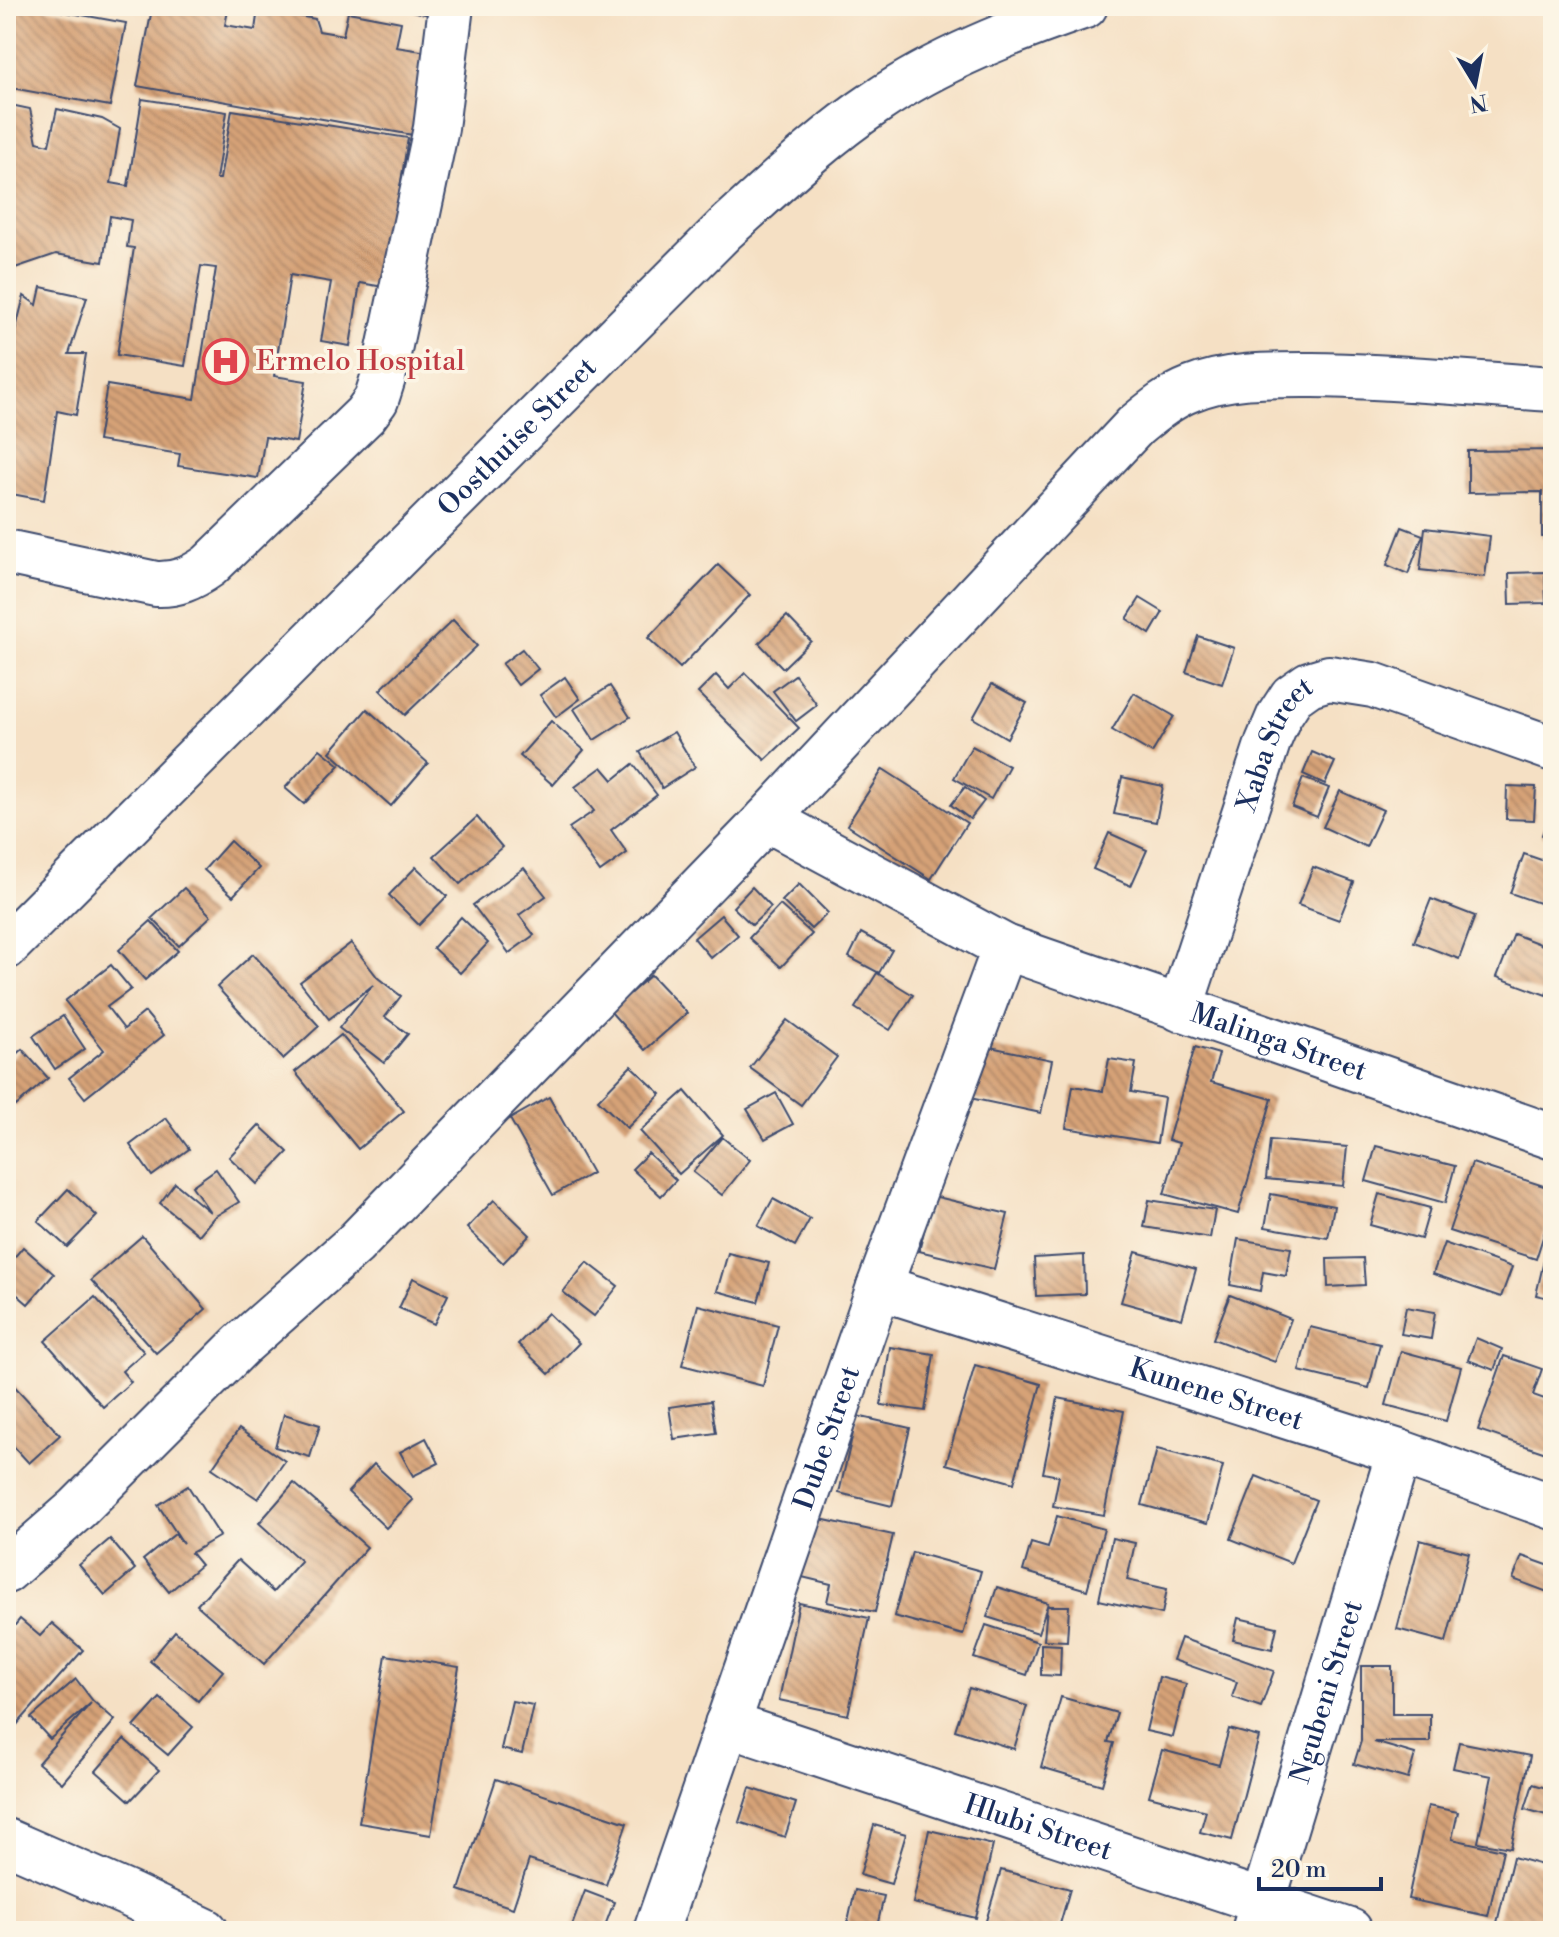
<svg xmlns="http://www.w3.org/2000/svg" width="1559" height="1937" font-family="'Libre Bodoni',serif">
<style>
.building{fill:url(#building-back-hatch)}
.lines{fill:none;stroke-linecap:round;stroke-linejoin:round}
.minor-casing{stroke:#3c4a6d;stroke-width:48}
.minor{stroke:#fff;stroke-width:44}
.labels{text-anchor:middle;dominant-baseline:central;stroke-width:7;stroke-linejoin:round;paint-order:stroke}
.health-label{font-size:28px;fill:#be3a42;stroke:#fcf5e5;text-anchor:start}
.street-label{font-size:28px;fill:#1b2f5e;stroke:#fcf5e5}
</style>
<defs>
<pattern id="building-back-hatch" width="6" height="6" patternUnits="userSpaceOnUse" patternTransform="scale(2)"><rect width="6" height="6" fill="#d6a277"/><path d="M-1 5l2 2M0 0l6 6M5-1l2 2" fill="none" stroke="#ad8465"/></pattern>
</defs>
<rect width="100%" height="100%" fill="#fcf5e5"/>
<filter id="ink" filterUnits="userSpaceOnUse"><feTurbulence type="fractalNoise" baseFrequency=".0125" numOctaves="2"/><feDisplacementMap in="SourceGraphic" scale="16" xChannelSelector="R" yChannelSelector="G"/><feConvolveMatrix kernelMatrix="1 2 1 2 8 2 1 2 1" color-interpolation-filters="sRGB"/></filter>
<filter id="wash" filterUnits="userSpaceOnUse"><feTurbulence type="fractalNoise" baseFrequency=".006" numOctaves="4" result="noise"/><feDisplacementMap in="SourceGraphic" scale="32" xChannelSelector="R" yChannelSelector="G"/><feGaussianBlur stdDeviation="1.8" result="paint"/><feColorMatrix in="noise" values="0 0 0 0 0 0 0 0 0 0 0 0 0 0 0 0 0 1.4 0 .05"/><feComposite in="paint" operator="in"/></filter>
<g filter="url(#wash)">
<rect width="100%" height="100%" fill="#f5e0c4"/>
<g id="blocks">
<!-- building -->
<g class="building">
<polygon points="6,6 33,6 126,23 110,106 6,87"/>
<polygon points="146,6 159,6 159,8 178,11 179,6 229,6 225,25 255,30 258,9 315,19 319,31 343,35 348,12 401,22 396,47 428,52 413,135 137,86 152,9"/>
<polygon points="393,6 427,6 425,14"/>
<polygon points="142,99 227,112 216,179 220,179 232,110 408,138 384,287 360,283 350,346 321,341 331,282 290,275 274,376 306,381 296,442 265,437 258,478 178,466 180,454 98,441 107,385 195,399 216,268 201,266 185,366 117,355 134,248 127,247 131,220 110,216 103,262 56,254 6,271 6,104 30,109 37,142 49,145 57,109 102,119 120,129 111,183 128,186"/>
<polygon points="41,287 87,297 69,354 86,354 76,415 57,411 44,500 6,493 6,347 11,348 24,296 37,305"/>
<polygon points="1553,450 1553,537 1542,537 1542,492 1468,493 1468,451"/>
<polygon points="1402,527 1423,535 1408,574 1387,565"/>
<polygon points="1425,528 1490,536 1485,577 1420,570"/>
<polygon points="718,565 750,595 680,668 648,638"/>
<polygon points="1545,572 1546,603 1510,604 1509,573"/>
<polygon points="1140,598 1163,612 1150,634 1127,619"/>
<polygon points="787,616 811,641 783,668 759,643"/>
<polygon points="453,620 477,646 405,715 380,690"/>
<polygon points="1198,636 1234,648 1222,684 1186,672"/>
<polygon points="522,649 538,669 518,685 502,664"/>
<polygon points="745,673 799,728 765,760 698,693 716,675 729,689"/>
<polygon points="795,675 817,705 796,721 773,691"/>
<polygon points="565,677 580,699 556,717 540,695"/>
<polygon points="992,684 1027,703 1007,738 973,718"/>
<polygon points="610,686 630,717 594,740 574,709"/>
<polygon points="1134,693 1174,716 1152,753 1112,730"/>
<polygon points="367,709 428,763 391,806 330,752"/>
<polygon points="551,721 584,750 553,785 520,756"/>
<polygon points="674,732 695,767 662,788 640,752"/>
<polygon points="972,746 1009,766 991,799 954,778"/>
<polygon points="320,749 340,765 304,804 285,788"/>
<polygon points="1312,752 1335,762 1325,784 1303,774"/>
<polygon points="633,764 657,795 611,830 627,853 600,872 569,828 594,811 575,787 602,767 613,780"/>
<polygon points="883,769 967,823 931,879 847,825"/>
<polygon points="1122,777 1163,786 1156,822 1114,814"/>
<polygon points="1303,778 1329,788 1317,817 1292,807"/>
<polygon points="1507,786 1536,787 1534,820 1506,819"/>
<polygon points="965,787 984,801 970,819 951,805"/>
<polygon points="1340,791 1383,810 1366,847 1323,827"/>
<polygon points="1553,804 1553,839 1542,835"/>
<polygon points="477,817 502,847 460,884 434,856"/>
<polygon points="1109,833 1147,850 1131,886 1093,869"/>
<polygon points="230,841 259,868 233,896 204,870"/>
<polygon points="1524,854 1553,864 1553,873 1542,904 1510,893"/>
<polygon points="416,867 447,896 419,925 389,895"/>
<polygon points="1313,867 1354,882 1339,920 1298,905"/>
<polygon points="524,868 546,896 519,915 534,935 509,953 473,905"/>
<polygon points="799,884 828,913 811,929 782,901"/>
<polygon points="752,887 771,907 752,925 733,907"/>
<polygon points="184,888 211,916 179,946 152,918"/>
<polygon points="1431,899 1475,916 1459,959 1414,942"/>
<polygon points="780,905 812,934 781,967 749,938"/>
<polygon points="721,915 738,935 711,958 694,938"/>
<polygon points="461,917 488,943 460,973 433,948"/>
<polygon points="151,921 178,951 145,980 119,950"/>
<polygon points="861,933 892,950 879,973 849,957"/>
<polygon points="1514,934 1553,949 1553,976 1546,995 1497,977"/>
<polygon points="351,943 378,978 401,996 385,1017 408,1034 384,1063 339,1028 373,985 329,1019 300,982"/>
<polygon points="253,954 319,1026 283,1059 217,987"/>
<polygon points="111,965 131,989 107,1007 124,1029 145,1012 164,1035 85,1098 69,1078 104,1050 65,1001"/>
<polygon points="877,973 913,995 890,1030 855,1008"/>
<polygon points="651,975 687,1013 645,1050 610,1011"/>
<polygon points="63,1016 85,1049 55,1069 33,1036"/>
<polygon points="787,1020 837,1057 801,1105 750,1068"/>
<polygon points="341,1035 404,1111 358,1149 295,1072"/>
<polygon points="976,1044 1052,1060 1041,1113 965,1097"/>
<polygon points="1195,1047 1219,1054 1211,1082 1272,1099 1238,1214 1164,1194 1179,1143 1168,1140"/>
<polygon points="22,1049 48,1078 16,1106 6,1094 6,1063"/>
<polygon points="1109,1059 1136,1063 1131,1092 1164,1098 1157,1143 1066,1128 1073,1086 1103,1091"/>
<polygon points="631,1066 661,1094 627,1128 598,1100"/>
<polygon points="685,1091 723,1135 679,1174 640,1131"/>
<polygon points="776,1093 793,1124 765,1139 747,1109"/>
<polygon points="549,1097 592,1173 553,1195 510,1119"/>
<polygon points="166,1118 189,1149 152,1176 130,1145"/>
<polygon points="259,1125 288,1152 257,1184 229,1157"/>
<polygon points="722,1137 750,1160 722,1195 693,1172"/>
<polygon points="1270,1140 1347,1147 1343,1186 1266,1179"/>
<polygon points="1376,1146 1455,1166 1445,1203 1366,1181"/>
<polygon points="648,1153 676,1180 661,1196 632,1169"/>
<polygon points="1472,1163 1553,1189 1553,1206 1536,1259 1449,1231"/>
<polygon points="216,1169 239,1202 214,1217 199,1235 160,1203 175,1183 210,1212 192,1186"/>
<polygon points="68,1189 97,1216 67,1247 38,1221"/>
<polygon points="1271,1194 1334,1206 1328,1238 1265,1227"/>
<polygon points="1379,1194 1430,1208 1421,1239 1370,1225"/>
<polygon points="933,1196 1008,1214 994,1269 919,1251"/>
<polygon points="773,1199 810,1219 795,1246 758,1226"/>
<polygon points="494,1200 530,1235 503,1263 467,1228"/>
<polygon points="1149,1200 1215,1210 1210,1238 1144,1227"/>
<polygon points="1552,1226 1553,1227 1553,1299 1536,1295"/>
<polygon points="142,1236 206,1309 156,1353 91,1280"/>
<polygon points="1238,1239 1291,1248 1286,1276 1263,1272 1260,1291 1230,1285"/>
<polygon points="1444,1243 1512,1267 1501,1297 1433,1274"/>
<polygon points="23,1247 54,1274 28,1304 6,1285 6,1267"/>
<polygon points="1136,1252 1196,1269 1182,1319 1121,1302"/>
<polygon points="728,1253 769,1263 758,1302 717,1291"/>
<polygon points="1084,1255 1085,1294 1036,1296 1034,1258"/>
<polygon points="1363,1258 1365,1285 1328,1287 1327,1259"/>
<polygon points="587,1262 618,1286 594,1316 563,1292"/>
<polygon points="413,1278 448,1295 434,1324 399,1308"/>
<polygon points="1230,1295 1291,1319 1275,1362 1213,1339"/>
<polygon points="95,1297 144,1352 122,1371 131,1382 103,1407 45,1341"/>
<polygon points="698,1305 778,1325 763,1386 682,1365"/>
<polygon points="1406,1307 1435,1312 1431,1339 1401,1334"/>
<polygon points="548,1313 579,1343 549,1374 518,1344"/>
<polygon points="1310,1327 1380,1344 1369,1388 1299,1371"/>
<polygon points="1476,1338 1502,1349 1494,1370 1468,1360"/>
<polygon points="890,1347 934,1354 925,1411 881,1405"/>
<polygon points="1401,1351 1461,1367 1446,1421 1386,1405"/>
<polygon points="1504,1356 1542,1369 1533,1395 1553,1402 1552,1455 1478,1430"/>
<polygon points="975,1365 1041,1384 1014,1483 946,1464"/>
<polygon points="6,1377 60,1435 29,1463 6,1438"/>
<polygon points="1058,1398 1124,1411 1104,1515 1053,1506 1059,1476 1043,1473"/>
<polygon points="711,1401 716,1433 674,1439 669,1407"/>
<polygon points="284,1414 320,1425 310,1457 275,1447"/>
<polygon points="857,1416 910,1428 892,1506 839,1493"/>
<polygon points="239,1429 285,1461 258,1499 212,1468"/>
<polygon points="426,1438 439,1463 413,1476 400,1452"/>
<polygon points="1157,1449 1223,1466 1208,1523 1142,1505"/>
<polygon points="374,1464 413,1500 386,1528 348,1492"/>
<polygon points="1256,1476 1316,1500 1291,1563 1231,1539"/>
<polygon points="294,1483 367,1547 264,1664 197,1605 238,1560 273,1592 301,1561 259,1523"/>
<polygon points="188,1486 220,1536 191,1553 201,1565 169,1592 143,1560 175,1534 183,1543 158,1505"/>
<polygon points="1057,1516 1104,1529 1087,1590 1023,1571 1031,1543 1048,1548"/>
<polygon points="811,1517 893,1535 875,1612 827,1602 831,1584 798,1576"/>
<polygon points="1112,1538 1135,1543 1127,1580 1167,1589 1162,1614 1099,1600"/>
<polygon points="110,1539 135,1569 105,1595 79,1565"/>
<polygon points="1420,1540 1469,1553 1446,1642 1397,1629"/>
<polygon points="912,1552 981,1571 963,1635 894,1616"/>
<polygon points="1522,1556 1553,1567 1553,1594 1513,1579"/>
<polygon points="997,1587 1048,1603 1047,1606 1069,1606 1067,1641 1044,1640 1047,1606 1038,1633 987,1617"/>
<polygon points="799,1603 869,1618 848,1715 779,1700"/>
<polygon points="1238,1618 1277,1627 1272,1649 1233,1640"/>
<polygon points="20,1619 40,1636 52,1623 83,1650 6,1737 6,1636"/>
<polygon points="986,1625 1038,1642 1027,1675 974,1658"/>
<polygon points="175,1631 223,1671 198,1701 150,1661"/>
<polygon points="1181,1638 1274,1671 1261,1707 1232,1697 1237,1682 1173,1660"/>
<polygon points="1041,1644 1061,1645 1060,1676 1041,1675"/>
<polygon points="386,1655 459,1667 431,1835 359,1823"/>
<polygon points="1361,1666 1392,1666 1392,1714 1430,1714 1430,1742 1374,1742 1415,1754 1408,1779 1354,1764 1361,1741"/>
<polygon points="1159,1677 1186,1684 1173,1737 1146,1731"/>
<polygon points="76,1679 93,1701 115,1720 62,1783 38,1763 91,1703 50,1739 31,1718"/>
<polygon points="969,1688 1027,1706 1014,1749 955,1730"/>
<polygon points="1061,1697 1117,1713 1108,1742 1114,1743 1102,1785 1041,1767"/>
<polygon points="160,1698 193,1727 168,1755 134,1727"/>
<polygon points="512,1701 533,1705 522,1754 501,1749"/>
<polygon points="1229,1729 1259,1737 1232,1840 1200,1832 1206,1811 1149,1796 1162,1750 1219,1765"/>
<polygon points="124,1739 159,1770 130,1801 96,1771"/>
<polygon points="1459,1742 1530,1756 1511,1848 1478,1842 1492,1776 1453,1768"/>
<polygon points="496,1779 627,1823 606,1885 529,1860 513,1908 459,1890"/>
<polygon points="1533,1784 1553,1790 1553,1817 1525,1809"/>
<polygon points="750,1788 796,1803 785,1837 739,1822"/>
<polygon points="1428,1806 1458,1812 1452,1839 1503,1850 1488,1916 1408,1899"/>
<polygon points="874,1825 906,1834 891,1884 860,1875"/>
<polygon points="929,1830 993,1845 976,1918 913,1903"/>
<polygon points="1513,1857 1553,1868 1553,1931 1495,1931"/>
<polygon points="1001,1870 1070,1889 1058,1931 983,1931"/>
<polygon points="855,1890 884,1896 876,1931 846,1931"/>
<polygon points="585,1891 614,1902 603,1931 570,1931"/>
</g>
</g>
</g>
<g filter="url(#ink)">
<use href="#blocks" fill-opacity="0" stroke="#3c4a6d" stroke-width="2"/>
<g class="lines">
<defs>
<g id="minor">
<path d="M6,552l150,32c20,1 36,-6 53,-18l156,-151 11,-15 7,-22 53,-250 15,-122"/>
<path id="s1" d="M767,819l238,128 548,190"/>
<path id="s2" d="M6,947l719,-718c48,-43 96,-90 150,-126 64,-44 137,-72 210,-97"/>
<path id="s3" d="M1180,1009l88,-267 11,-26 13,-20 17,-12 20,-6 44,7 180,64"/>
<path id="s4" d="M879,1287l520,165 154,55"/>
<path d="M6,1571l72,-63 163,-163 114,-101 412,-425 368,-393c17,-14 35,-29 56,-37 38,-15 81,-14 122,-14 80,1 160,9 240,14"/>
<path id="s5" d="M727,1724l623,207"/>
<polyline points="6,1841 130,1895 206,1931"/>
<path id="s6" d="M656,1931l223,-644 126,-340"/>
<path id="s7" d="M1254,1931l145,-479"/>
</g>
</defs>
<!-- minor casing -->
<use href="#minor" class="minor-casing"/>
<!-- minor -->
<use href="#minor" class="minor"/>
</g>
</g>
<!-- icons -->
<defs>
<symbol id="hospital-ring" viewBox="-11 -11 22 22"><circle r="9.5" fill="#fcf5e5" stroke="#e0444e" stroke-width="1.5"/><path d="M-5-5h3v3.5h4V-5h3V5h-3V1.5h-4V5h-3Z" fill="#e0444e"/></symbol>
</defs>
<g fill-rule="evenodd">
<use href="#hospital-ring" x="200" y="336" width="51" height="51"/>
</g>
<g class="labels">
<!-- health labels -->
<g class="health-label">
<text x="256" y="361">Ermelo Hospital</text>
</g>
<!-- street labels -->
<g class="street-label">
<text stroke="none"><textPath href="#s2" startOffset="722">Oosthuise Street</textPath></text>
<text stroke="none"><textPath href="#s3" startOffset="282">Xaba Street</textPath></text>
<text stroke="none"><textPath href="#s1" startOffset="560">Malinga Street</textPath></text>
<text stroke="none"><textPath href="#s4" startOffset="354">Kunene Street</textPath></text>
<text stroke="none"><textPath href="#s6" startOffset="522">Dube Street</textPath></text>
<text stroke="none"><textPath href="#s7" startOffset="250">Ngubeni Street</textPath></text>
<text stroke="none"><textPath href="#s5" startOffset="328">Hlubi Street</textPath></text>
</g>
</g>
<!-- margin -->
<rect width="1559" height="1937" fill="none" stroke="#fcf5e5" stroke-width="32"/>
<!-- north arrow -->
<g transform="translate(1475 84) rotate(170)" stroke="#fcf5e5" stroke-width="6" paint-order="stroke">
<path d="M0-6L14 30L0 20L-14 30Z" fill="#1b2f5e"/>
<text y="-12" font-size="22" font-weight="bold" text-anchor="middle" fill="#1b2f5e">N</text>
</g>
<!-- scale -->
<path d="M1259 1877v12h122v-12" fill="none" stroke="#1b2f5e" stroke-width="4"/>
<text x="1271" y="1877" font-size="24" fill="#1b2f5e" stroke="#fcf5e5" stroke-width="6" paint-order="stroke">20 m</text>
</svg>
